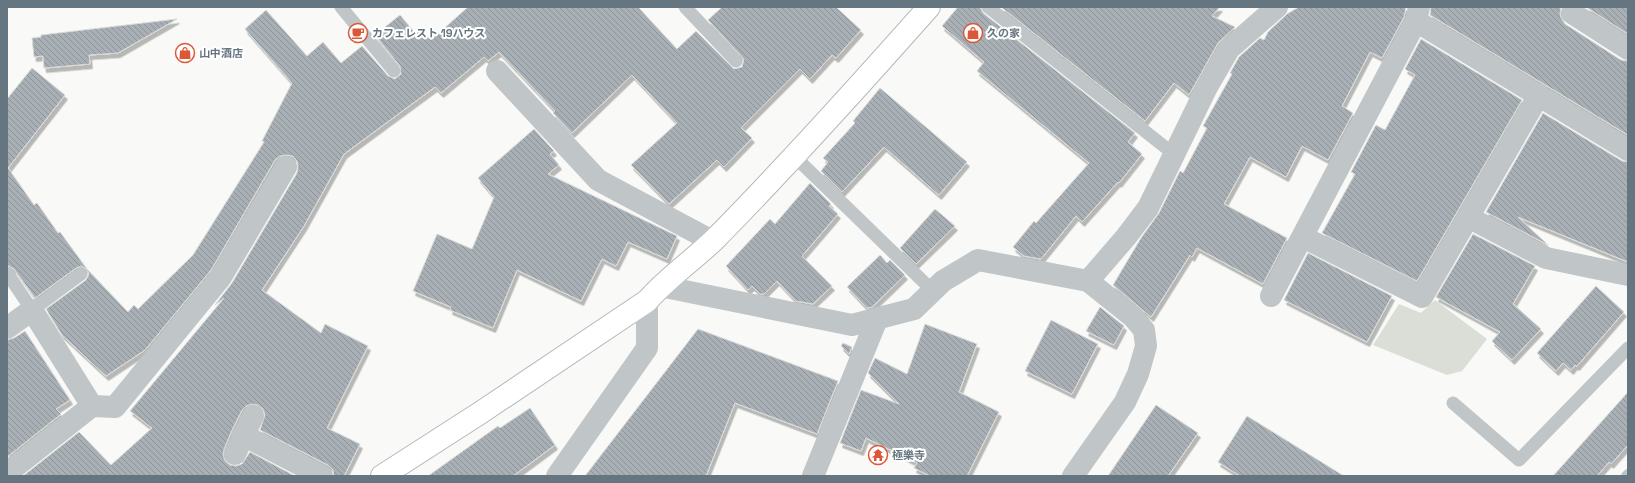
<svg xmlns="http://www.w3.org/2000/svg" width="1635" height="483" font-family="'Space Grotesk','Noto Sans JP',sans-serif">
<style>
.park{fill:#daded7}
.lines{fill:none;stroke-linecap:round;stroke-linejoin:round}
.stream{stroke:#b9c5c9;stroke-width:10}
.building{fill:url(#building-back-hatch);stroke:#dbdbd9;filter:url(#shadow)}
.secondary-casing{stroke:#b3b9bd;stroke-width:24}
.lane{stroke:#c0c5c8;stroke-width:13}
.street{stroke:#c0c5c8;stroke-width:22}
.secondary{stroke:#fff;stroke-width:22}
.labels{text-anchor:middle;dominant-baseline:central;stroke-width:4;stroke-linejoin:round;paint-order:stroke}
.poi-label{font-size:11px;font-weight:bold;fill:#667680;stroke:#fff;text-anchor:start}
</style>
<defs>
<pattern id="building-back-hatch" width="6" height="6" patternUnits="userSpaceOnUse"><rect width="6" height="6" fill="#a8b0b6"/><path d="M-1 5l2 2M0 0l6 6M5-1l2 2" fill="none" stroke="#8d9499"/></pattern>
<filter id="shadow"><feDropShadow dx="2.5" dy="4.5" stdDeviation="0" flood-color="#0004"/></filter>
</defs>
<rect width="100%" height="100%" fill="#f9f9f7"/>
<!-- park -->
<polygon class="park" points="1435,300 1487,339 1462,371 1447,375 1373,345 1399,304 1421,313"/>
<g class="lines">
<!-- stream -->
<polyline class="stream" points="1626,476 1628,474"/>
</g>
<!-- building -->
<g class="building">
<polygon points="468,7 638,7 677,49 696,31 734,69 742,67 744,59 708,20 722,7 836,7 861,30 836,58 832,55 810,79 800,69 741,128 752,138 724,167 717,160 669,204 631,165 677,123 632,75 572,133 553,113 555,111 499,52 488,61 484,57 441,93 435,87 344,154 304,226 262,290 321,333 325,324 368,346 327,428 360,444 344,476 334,476 333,470 328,465 260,430 265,415 263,409 258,405 252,404 246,406 242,410 232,430 224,449 223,455 225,461 230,465 236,466 242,464 250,452 295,476 23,476 79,432 111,465 152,428 130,411 224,298 215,305 232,283 297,173 298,167 297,161 293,156 286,155 280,156 275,160 211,270 145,350 106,376 62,335 46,309 86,280 89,274 87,269 128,312 134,305 138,309 193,255 264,142 262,141 292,83 245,29 266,10 307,56 323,42 341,63 362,46 388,76 395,79 401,74 400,66 375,35 400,15 415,33 421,28 431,40"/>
<polygon points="958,7 980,7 983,13 1135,133 1128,142 1142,154 1119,183 1118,182 1082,222 1076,216 1041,259 1024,256 1013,247 1034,221 1036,223 1089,163 977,71 984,62 942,26"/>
<polygon points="1001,7 1220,7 1212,16 1235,27 1218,43 1189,95 1174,83 1145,121"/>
<polygon points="1299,7 1406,7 1404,17 1382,58 1370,52 1342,106 1353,113 1328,160 1302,146 1286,177 1250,157 1224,204 1287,238 1263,284 1197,248 1192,257 1190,255 1151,317 1113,285 1141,238 1159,213 1180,171 1183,173 1207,128 1203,126 1232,74 1230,73 1239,57 1260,38 1264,40 1268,32 1287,14"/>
<polygon points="1431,7 1561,7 1560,13 1561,18 1565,24 1621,60 1628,61 1628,135 1430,15"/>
<polygon points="1586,7 1628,7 1628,34"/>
<polygon points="177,19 118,53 89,55 90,64 44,68 43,56 34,57 32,38 41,37 41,35"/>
<polygon points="1421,39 1522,100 1417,281 1322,233 1355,174 1351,172 1376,125 1385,130 1415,75 1405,69"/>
<polygon points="32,68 65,95 8,168 34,205 37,203 58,233 60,232 87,269 81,266 76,268 35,298 14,269 7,265 7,99"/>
<polygon points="880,88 967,162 939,195 884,147 842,192 821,171 828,162 823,158 855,123 853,121"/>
<polygon points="1543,113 1622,161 1628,162 1628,262 1518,217 1548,245 1486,212"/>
<polygon points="534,129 554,151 550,154 559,165 548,174 677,236 667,259 628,242 616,266 602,259 581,301 517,270 493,328 450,310 451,307 413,291 437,234 472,249 494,197 478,178"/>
<polygon points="810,183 831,204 829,206 838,214 802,256 832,286 813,304 796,301 777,281 764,294 760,294 752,286 748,290 726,266 770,219 775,224"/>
<polygon points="935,209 955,226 916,264 900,248"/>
<polygon points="1473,234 1535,266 1513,304 1541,329 1512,360 1492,341 1500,332 1436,297"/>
<polygon points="1308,253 1392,296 1367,342 1284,300"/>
<polygon points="880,255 887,263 890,260 905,275 872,307 867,308 847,287"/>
<polygon points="1596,286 1624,312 1577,366 1575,365 1571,370 1563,363 1556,371 1537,353"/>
<polygon points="1100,307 1124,326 1114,345 1086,331"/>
<polygon points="1051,320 1098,344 1072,394 1025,371"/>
<polygon points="925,324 977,344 959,392 999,412 967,476 930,476 914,468 917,463 866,438 861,451 840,443 861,390 899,404 868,373 875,358 907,374"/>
<polygon points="698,329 838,381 817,434 735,403 706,476 585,476"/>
<polygon points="25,331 70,400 56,409 61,414 7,457 7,340 14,338"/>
<polygon points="843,343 852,347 849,354 841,346"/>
<polygon points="1628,392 1628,445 1611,464 1609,462 1597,476 1553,476"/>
<polygon points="1156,405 1198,433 1168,476 1108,476"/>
<polygon points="530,408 555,445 513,476 428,476 498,426 500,428"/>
<polygon points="1247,416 1344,476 1240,476 1218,462"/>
</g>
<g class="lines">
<defs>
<path id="secondary" d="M382,476l98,-63 167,-112c20,-23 45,-40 67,-61 74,-75 145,-154 215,-233"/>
</defs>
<!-- secondary casing -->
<use href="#secondary" class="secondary-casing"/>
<!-- lane -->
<g class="lane">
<polyline points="341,7 394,71"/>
<polyline points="685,7 736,61"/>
<polyline points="988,7 1175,155"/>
<polyline points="794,156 933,291"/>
<polyline points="7,273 32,310 81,274"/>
<polyline points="1453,403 1519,460 1628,348"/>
</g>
<!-- street -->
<g class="street">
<polyline points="1572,13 1628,49"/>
<polyline points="1416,21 1628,150"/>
<polyline points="497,71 598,180 712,241"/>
<polyline points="1468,217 1546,258 1628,275"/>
<polyline points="1303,237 1422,297 1539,95"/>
<polyline points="1088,281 1126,237 1148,208 1207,87 1229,49 1277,7"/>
<polyline points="660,286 852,325 914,309 943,281 978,260 1088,281 1133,317 1144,330 1146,346 1138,374 1125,402 1073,476"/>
<polyline points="1271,296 1416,21 1419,7"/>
<polyline points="7,328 32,310 92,406 7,473"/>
<polyline points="92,406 115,407 221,277 286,167"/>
<polyline points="243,435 322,476"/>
<polyline points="235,454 253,416"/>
<polyline points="557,476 647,348 647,301"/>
<polyline points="813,476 877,319"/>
</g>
<!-- secondary -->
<use href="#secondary" class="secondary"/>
</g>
<!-- icons -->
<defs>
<symbol id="cafe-ring" viewBox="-11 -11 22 22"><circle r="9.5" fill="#fff" stroke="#da5837" stroke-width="1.5"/><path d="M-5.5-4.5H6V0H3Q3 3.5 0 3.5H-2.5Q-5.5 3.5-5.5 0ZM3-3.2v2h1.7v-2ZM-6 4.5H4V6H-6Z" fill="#da5837"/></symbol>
<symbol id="shop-ring" viewBox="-11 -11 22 22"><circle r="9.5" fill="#fff" stroke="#da5837" stroke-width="1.5"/><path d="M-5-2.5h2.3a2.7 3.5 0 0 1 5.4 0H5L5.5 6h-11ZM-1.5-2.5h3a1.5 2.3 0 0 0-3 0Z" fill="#da5837"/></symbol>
<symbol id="temple-ring" viewBox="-11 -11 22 22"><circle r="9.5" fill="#fff" stroke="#da5837" stroke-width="1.5"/><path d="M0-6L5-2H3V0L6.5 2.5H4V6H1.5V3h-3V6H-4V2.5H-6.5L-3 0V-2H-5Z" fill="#da5837"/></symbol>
</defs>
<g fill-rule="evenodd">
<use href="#cafe-ring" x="347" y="22" width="22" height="22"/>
<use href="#shop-ring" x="962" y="22" width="22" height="22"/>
<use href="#shop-ring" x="174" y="42" width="22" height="22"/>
<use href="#temple-ring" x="867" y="444" width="22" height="22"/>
</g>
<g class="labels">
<!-- poi labels -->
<g class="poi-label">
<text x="372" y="33">カフェレスト 19ハウス</text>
<text x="987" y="33">久の家</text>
<text x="199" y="53">山中酒店</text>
<text x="892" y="455">極樂寺</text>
</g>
</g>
<!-- border -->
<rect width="1635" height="483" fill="none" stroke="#667680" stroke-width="16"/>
</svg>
